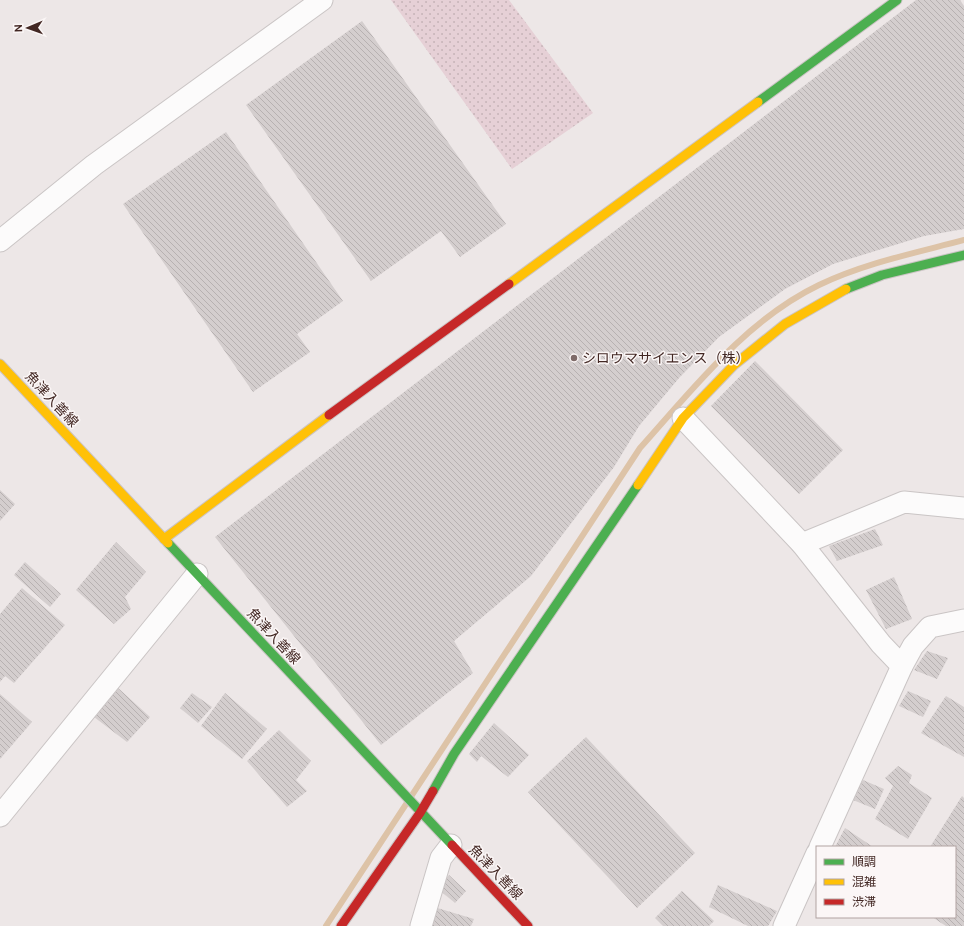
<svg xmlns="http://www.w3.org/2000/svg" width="964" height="926" font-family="Ubuntu,'Noto Sans JP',sans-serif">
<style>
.grass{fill:url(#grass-dots)}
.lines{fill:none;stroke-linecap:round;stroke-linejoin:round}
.stream{stroke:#ddc3a7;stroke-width:6}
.building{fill:url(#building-back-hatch)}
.street-casing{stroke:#cac5c5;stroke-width:23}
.fast-casing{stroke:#cbc4c4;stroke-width:11}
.slow-casing{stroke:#cbc4c4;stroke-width:11}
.jam-casing{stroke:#cbc4c4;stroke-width:11}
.street{stroke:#fcfbfb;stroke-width:21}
.fast{stroke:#4caf50;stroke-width:9}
.slow{stroke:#ffc107;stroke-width:9}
.jam{stroke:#c62828;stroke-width:9}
.poi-dot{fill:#7e6a68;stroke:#fbf6f6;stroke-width:1.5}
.labels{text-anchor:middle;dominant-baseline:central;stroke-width:3;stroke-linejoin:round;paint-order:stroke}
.poi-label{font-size:14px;fill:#422723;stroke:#fbf6f6;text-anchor:start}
.street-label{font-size:14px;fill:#422723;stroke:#fbf6f6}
</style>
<defs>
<pattern id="grass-dots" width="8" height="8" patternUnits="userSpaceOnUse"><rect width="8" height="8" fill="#e6d0d6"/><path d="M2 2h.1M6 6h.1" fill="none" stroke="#c6b3b7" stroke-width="1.8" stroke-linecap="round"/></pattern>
<pattern id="building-back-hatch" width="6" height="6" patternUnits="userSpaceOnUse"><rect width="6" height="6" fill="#d4cece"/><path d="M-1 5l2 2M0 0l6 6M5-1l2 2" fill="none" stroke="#b7b1b1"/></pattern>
</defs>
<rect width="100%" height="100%" fill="#ede7e7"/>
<!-- grass -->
<polygon class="grass" points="391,0 509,0 593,113 512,169"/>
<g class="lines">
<!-- stream -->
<path class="stream" d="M326,926l314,-478c53,-59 106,-128 179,-163 46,-22 96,-32 145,-45"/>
</g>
<!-- building -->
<g class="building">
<polygon points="916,0 960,0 964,6 964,229 924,236 833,264 785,289 719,337 679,378 639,426 614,467 531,576 454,641 473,673 381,745 215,537"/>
<polygon points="362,21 506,224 460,257 441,231 371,281 246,105"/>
<polygon points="226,132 343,301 297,334 310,352 253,392 123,204"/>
<polygon points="755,361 843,450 799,494 711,406"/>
<polygon points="0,490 15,504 0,521"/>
<polygon points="875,529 883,545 837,561 829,546"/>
<polygon points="116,542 146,572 125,597 131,609 114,624 76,590"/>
<polygon points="25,562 61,594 50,607 14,575"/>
<polygon points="894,577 912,619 886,629 866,590"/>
<polygon points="22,588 65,625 14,683 5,676 0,682 0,614"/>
<polygon points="927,651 948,658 937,679 914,670"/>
<polygon points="117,687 150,717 127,742 94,717"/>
<polygon points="908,691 931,701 923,717 899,706"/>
<polygon points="192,693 212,707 198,723 180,708"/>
<polygon points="225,693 267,729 242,759 201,726"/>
<polygon points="0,694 32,722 0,759"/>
<polygon points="946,696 964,707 964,757 921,733"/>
<polygon points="494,723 529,755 508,777 481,756 477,762 469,754"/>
<polygon points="279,730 311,761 296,780 307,791 287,807 247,761"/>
<polygon points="586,737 695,853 637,908 528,792"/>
<polygon points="898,766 912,775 909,783 932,798 908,839 875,819 893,786 885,778"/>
<polygon points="863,780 884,789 875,809 853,800"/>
<polygon points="962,796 964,798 964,926 946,926 932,917 955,917 955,847 930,847"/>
<polygon points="845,828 873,847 835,847"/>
<polygon points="449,875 466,891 455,903 437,888"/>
<polygon points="718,885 777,911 768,926 748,926 709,907"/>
<polygon points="682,891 714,921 709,926 663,926 655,918"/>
<polygon points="434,907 474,919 471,926 428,926"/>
</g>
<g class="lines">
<defs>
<g id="street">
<polyline points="0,241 94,165 322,0"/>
<polyline points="683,418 802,544 881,644 902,666 913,646 930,627 964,620"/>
<polyline points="802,544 904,502 964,508"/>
<polyline points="0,816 197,574"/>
<polyline points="820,847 902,666"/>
<polyline points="421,926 441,858 451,845"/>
<polyline points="784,926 817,853"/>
</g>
<g id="fast">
<polyline points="758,102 897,0"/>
<polyline points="846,289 882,275 964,255"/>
<polyline points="168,543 452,845"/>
<polyline points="433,791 454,754 638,485"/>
</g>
<g id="slow">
<polyline points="509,284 758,102"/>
<polyline points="0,364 168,543"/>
<polyline points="638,485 683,418 734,365 785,324 846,289"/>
<polyline points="164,539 329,415"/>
</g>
<g id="jam">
<polyline points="329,415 509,284"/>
<polyline points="452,845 528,926"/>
<polyline points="341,926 420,813 433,791"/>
</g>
</defs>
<!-- street casing -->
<use href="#street" class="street-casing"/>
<!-- fast casing -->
<use href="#fast" class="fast-casing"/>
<!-- slow casing -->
<use href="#slow" class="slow-casing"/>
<!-- jam casing -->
<use href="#jam" class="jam-casing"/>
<!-- street -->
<use href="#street" class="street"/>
<!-- fast -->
<use href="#fast" class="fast"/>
<!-- slow -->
<use href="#slow" class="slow"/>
<!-- jam -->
<use href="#jam" class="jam"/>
</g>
<!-- markers -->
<circle class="poi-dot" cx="574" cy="358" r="4"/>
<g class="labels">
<!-- poi labels -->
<g class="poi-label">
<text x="582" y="358">シロウマサイエンス（株）</text>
</g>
<!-- street labels -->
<g class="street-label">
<text transform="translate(52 399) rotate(47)">魚津入善線</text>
<text transform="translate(274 636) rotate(47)">魚津入善線</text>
<text transform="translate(496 872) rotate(46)">魚津入善線</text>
</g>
</g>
<!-- legend -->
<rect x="816" y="846" width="140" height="72" fill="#fbf6f6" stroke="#b1a3a2"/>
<rect x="824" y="859" width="20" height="6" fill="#4caf50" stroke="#b1a3a2"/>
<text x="852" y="866" font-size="12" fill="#422723">順調</text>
<rect x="824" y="879" width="20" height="6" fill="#ffc107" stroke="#b1a3a2"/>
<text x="852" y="886" font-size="12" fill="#422723">混雑</text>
<rect x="824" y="899" width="20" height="6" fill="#c62828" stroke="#b1a3a2"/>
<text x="852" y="906" font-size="12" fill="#422723">渋滞</text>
<!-- north arrow -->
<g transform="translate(28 28) rotate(268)" stroke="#fbf6f6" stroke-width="3" paint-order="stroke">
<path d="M0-3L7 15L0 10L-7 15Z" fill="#422723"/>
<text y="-6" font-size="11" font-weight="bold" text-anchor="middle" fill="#422723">N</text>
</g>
</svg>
